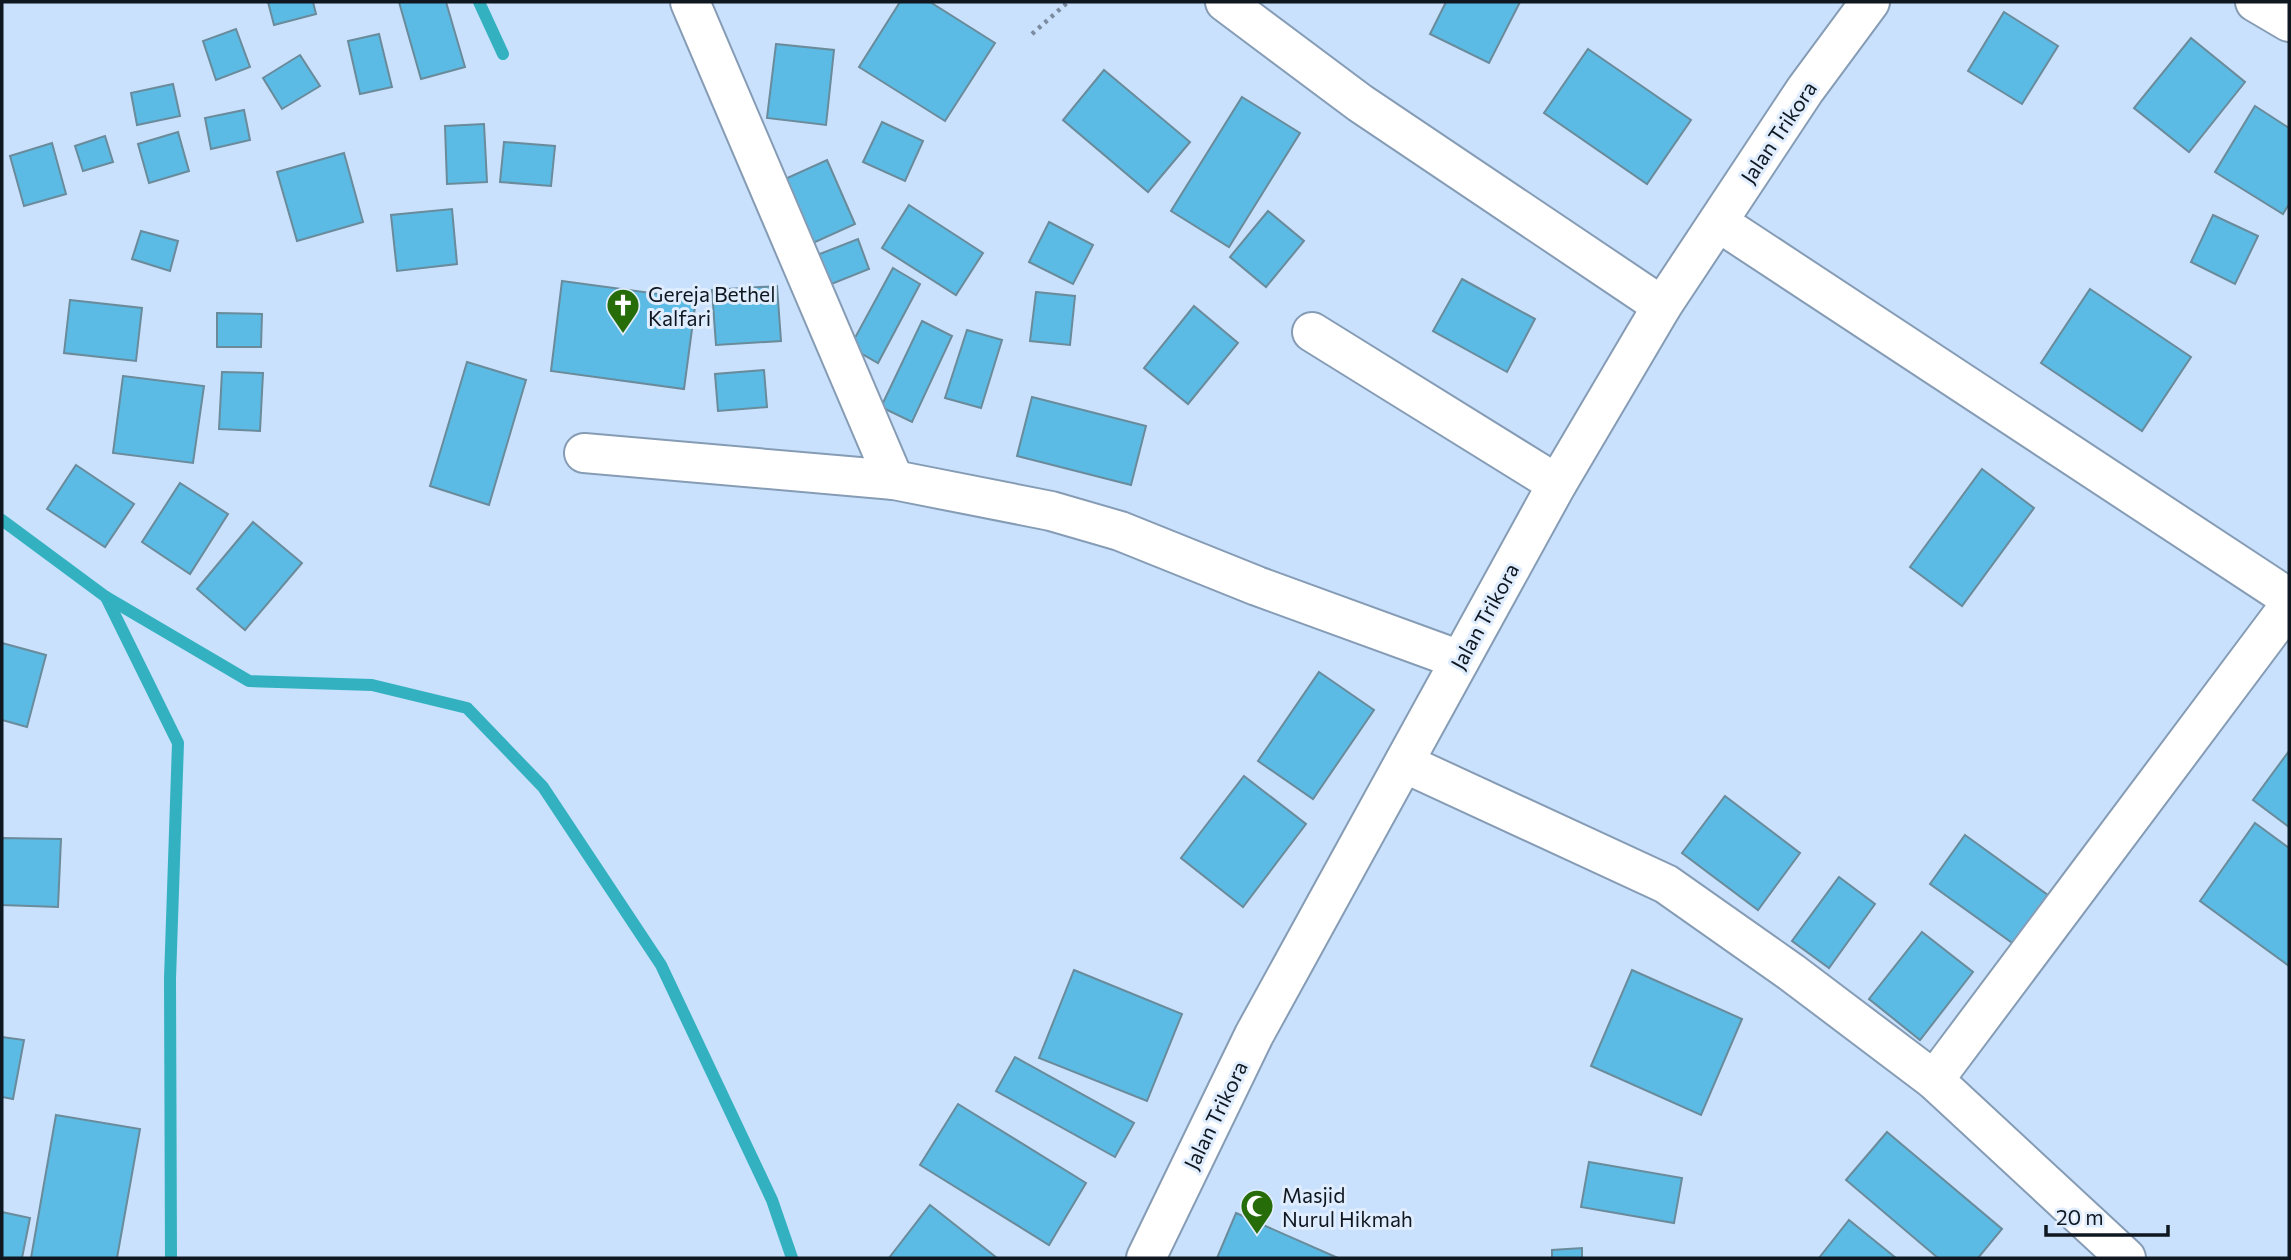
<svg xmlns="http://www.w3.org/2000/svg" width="2291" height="1260" font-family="Commissioner,sans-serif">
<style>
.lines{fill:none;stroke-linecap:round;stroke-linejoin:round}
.stream{stroke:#34b1c0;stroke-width:12}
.building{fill:#5cbbe4;stroke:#698b9b;stroke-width:2}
.minor-casing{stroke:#869cb5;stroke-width:42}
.tertiary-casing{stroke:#869cb5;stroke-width:42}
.path{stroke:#7b8ca0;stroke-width:4.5;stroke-dasharray:3.5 5;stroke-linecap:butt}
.minor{stroke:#fff;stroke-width:38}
.tertiary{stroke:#fff;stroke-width:38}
.labels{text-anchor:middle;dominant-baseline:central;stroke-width:6;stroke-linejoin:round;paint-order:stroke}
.street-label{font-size:21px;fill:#0f1720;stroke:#dfedfe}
.poi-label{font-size:21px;fill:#0f1720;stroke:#dfedfe;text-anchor:start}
</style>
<rect width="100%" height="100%" fill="#c9e1fc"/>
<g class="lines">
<!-- stream -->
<g class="stream">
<polyline points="479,2 503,54"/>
<polyline points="2,520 106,597 249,681 372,685 467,708 543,787 661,965 772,1200 792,1258"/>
<polyline points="106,597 178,743 170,979 171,1258"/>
</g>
</g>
<!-- building -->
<g class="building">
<polygon points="268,2 313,2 316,14 274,25"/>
<polygon points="399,2 446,2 465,67 421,79"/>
<polygon points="900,2 930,2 995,43 945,121 859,67"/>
<polygon points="1446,2 1520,2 1489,63 1430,34"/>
<polygon points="2004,12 2058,46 2022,104 1968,71"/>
<polygon points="236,29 250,67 216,80 203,41"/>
<polygon points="379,34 392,87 360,94 348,41"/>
<polygon points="2191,38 2245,82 2189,152 2134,108"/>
<polygon points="776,44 834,50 826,125 767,118"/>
<polygon points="1588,49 1691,120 1647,184 1544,113"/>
<polygon points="300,55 320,86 282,109 263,78"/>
<polygon points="1104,70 1190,142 1148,192 1063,120"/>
<polygon points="173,84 180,116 137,125 131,93"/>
<polygon points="1242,97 1300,133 1229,247 1171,211"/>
<polygon points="2255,106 2289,128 2289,204 2283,214 2215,172"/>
<polygon points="244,110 250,140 211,149 205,118"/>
<polygon points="882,122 923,141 905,181 863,162"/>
<polygon points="484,124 487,182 447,184 445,126"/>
<polygon points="178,132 189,171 149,183 138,144"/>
<polygon points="105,136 113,162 83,171 75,146"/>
<polygon points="504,142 555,146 551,186 500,182"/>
<polygon points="52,143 66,194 24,206 10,156"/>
<polygon points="344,153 363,222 297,241 277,172"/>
<polygon points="827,160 855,224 813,243 785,179"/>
<polygon points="909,205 983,253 956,295 882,248"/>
<polygon points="452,209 457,264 397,271 391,215"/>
<polygon points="1268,211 1304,241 1266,287 1230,257"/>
<polygon points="2213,215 2258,236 2235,284 2191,262"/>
<polygon points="1049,222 1093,245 1073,284 1029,262"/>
<polygon points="141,231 178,241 170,271 132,259"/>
<polygon points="858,239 869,269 829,285 817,255"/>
<polygon points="893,268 920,284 878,363 850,347"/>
<polygon points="1462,279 1535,319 1507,372 1433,331"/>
<polygon points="562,281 696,299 684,389 551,371"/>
<polygon points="777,286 781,341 716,345 712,290"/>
<polygon points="2090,289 2191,357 2142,431 2041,363"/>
<polygon points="1036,292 1075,296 1070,345 1030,341"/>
<polygon points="70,300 142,308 136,361 64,353"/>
<polygon points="1194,306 1238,343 1188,404 1144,368"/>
<polygon points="217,313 262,314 261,347 217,347"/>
<polygon points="922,321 952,336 912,422 881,407"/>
<polygon points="967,330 1002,340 981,408 945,398"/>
<polygon points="467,362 526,380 489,505 430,486"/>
<polygon points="764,370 767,407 718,411 715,374"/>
<polygon points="222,372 263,373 260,431 219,429"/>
<polygon points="123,376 204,386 193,463 113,453"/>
<polygon points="1032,397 1146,426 1131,485 1017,456"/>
<polygon points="76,465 134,504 105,547 47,509"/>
<polygon points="1982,469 2034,508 1962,606 1910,567"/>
<polygon points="180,483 228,514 190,574 142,542"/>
<polygon points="253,522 302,563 245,630 197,589"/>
<polygon points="2,643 46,655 27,727 2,720"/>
<polygon points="1319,672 1374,710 1313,799 1258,761"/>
<polygon points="2289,751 2289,827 2253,800"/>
<polygon points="1244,776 1306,824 1243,907 1181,858"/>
<polygon points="1725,796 1800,853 1758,910 1682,853"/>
<polygon points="2255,823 2289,848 2289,966 2200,901"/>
<polygon points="1965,835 2052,898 2018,947 1930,884"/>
<polygon points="2,838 61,839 58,907 2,905"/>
<polygon points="1839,877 1875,904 1829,968 1792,941"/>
<polygon points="1922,932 1973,972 1920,1040 1869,999"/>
<polygon points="1074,970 1182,1014 1147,1101 1039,1058"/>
<polygon points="1632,970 1742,1019 1701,1115 1591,1066"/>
<polygon points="2,1037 24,1040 13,1099 2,1097"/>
<polygon points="1015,1057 1134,1123 1115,1157 996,1091"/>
<polygon points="958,1104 1086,1183 1049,1245 920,1165"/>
<polygon points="56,1115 140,1129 117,1258 31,1258"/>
<polygon points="1887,1132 2002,1229 1978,1258 1938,1258 1846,1180"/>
<polygon points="1589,1162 1682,1178 1674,1223 1581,1207"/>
<polygon points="930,1205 997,1258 889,1258"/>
<polygon points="2,1212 30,1218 22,1258 2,1258"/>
<polygon points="1236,1213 1338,1258 1217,1258"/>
<polygon points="1849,1220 1896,1258 1819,1258"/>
<polygon points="1582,1248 1582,1258 1552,1258 1552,1250"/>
</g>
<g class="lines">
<defs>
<g id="minor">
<polyline points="690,2 894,480"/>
<polyline points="1225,2 1360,103 1662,306"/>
<polyline points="2255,2 2289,22"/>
<polyline points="1718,222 2289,598"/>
<polyline points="1312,332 1557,484"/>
<polyline points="584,453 894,480 1051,511 1120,531 1257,586 1460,660"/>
<polyline points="1404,763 1666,884 1791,972 1934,1080 2126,1258"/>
<polyline points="1934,1080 2289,606"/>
</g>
<polyline id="tertiary" points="1146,1258 1254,1035 1557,484 1662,306 1805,90 1870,2"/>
</defs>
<!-- minor casing -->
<use href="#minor" class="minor-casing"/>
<!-- tertiary casing -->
<use href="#tertiary" class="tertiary-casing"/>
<!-- path -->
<polyline class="path" points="1032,34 1068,2"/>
<!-- minor -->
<use href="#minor" class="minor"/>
<!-- tertiary -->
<use href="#tertiary" class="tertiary"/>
</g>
<!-- icons -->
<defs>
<symbol id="church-pin" viewBox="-11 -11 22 30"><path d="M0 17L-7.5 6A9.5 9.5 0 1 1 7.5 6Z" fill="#266d0a" stroke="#dfedfe"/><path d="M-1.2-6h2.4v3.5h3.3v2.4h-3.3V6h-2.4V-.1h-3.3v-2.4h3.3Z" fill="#fff"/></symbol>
<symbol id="mosque-pin" viewBox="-11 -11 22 30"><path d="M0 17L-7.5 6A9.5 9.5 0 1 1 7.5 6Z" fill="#266d0a" stroke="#dfedfe"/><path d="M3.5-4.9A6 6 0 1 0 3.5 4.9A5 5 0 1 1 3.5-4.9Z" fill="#fff"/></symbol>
</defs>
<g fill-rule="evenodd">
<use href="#church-pin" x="604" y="286" width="38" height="52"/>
<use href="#mosque-pin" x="1238" y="1187" width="38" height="52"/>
</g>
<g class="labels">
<!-- street labels -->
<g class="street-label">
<text transform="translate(1778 132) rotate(-56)">Jalan Trikora</text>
<text transform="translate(1484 616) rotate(-61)">Jalan Trikora</text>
<text transform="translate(1215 1115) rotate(-64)">Jalan Trikora</text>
</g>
<!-- poi labels -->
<g class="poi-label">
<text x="648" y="293">Gereja Bethel<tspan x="648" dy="24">Kalfari</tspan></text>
<text x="1282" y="1194">Masjid<tspan x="1282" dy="24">Nurul Hikmah</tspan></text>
</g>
</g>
<!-- border -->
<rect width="2291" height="1260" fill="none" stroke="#0f1720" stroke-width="7"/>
<!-- scale -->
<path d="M2046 1225v10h122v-10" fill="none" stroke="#0f1720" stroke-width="3.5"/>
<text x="2056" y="1225" font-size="21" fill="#0f1720" stroke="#dfedfe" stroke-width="5" paint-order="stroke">20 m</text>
</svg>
